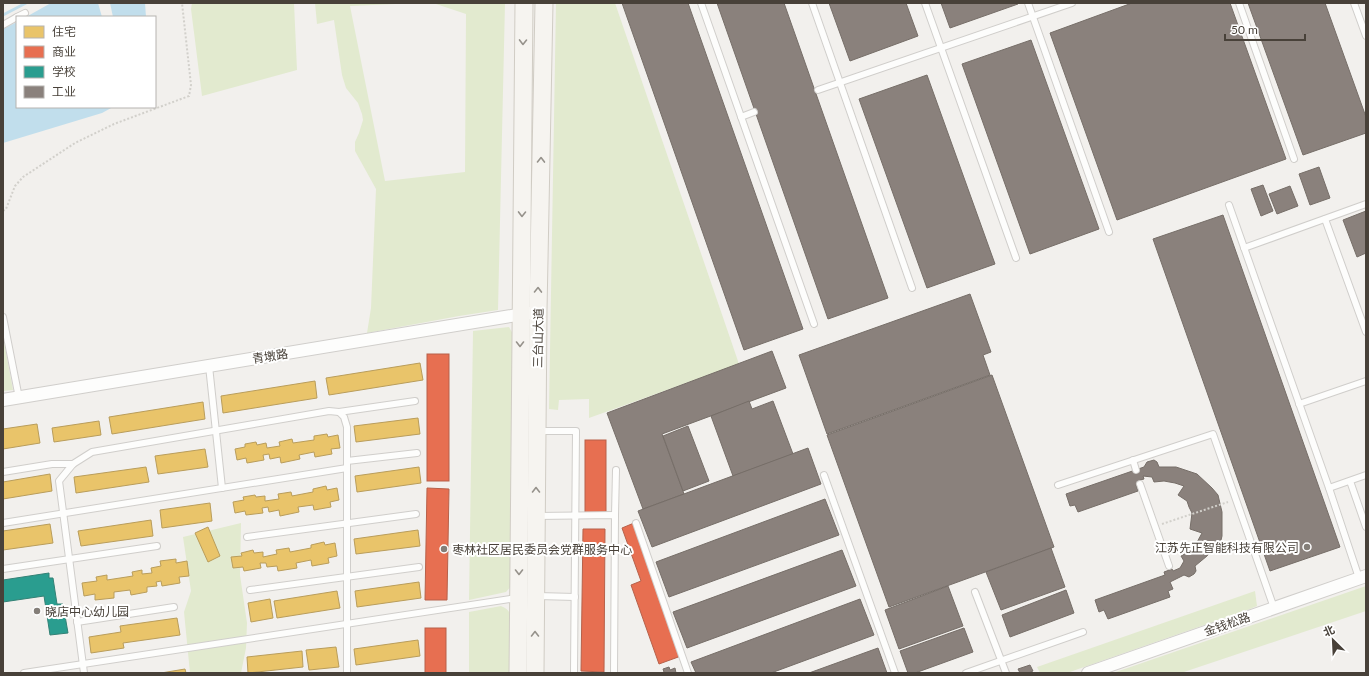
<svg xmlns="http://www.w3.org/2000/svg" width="1369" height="676" font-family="Lato,'Noto Sans SC',sans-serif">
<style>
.green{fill:#e2eacf}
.water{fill:#c1deec}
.homes{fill:#e9c46a;stroke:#b99d5b}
.shops{fill:#e76f51;stroke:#b7614a}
.schools{fill:#2a9d8f;stroke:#338175}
.industry{fill:#8a817c;stroke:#766e68}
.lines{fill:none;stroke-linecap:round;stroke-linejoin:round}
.stream{stroke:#c1deec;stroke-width:3}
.lane-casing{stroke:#d0cecb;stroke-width:8}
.street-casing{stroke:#d0cecb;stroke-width:14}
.secondary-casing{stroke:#d0ccc4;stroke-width:19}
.path{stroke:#d2d0cb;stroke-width:2;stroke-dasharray:2 2;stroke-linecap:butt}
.lane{stroke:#fdfdfc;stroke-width:6}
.street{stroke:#fdfdfc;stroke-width:12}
.secondary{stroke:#f6f4f0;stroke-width:17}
.oneway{stroke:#96928b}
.poi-dot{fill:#847e78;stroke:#fff;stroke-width:1.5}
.labels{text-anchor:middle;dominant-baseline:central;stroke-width:4;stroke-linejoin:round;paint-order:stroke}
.street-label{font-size:12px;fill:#484139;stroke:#fff}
.poi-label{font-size:12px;fill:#484139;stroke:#fff;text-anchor:start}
</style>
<rect width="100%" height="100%" fill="#f2f0ed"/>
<!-- green -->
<g class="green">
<polygon points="192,3 294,3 297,70 202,96 191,9"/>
<polygon points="315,3 419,3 350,6 385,181 465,172 466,14 433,3 505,3 498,310 459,316 367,333 371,308 376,189 355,151 355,142 359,133 363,120 362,114 358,103 346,88 342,75 334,20 317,24"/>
<polygon points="556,3 615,3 739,364 589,418 589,399 559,400 558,410 549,409"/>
<polygon points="509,327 513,334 513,584 506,592 469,600 473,331"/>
<polygon points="3,336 13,390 3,391"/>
<polygon points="241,523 240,575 247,623 246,648 241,673 190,673 184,612 191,591 183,537"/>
<polygon points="1366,586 1366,611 1181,673 1113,673"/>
<polygon points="1255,591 1257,606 1250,609 1067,673 1040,673 1037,667"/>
<path d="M501,606c7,3 9,6 12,14l-1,53h-43v-61z"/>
</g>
<!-- water -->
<g class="water">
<polygon points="51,3 98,3 102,17 26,17"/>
<polygon points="110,3 145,3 146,17 113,17"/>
<polygon points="17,22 17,107 113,107 102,113 3,143 3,29"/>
</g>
<!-- homes -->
<g class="homes">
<polygon points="420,363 423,380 329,395 326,378"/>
<polygon points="315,381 317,398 223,413 221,396"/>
<polygon points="203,402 205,419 112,434 109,417"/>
<polygon points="418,418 420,434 356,442 354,426"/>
<polygon points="99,421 101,435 54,442 52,428"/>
<polygon points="37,424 40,443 3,449 3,429"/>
<polygon points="327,434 328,437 338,435 340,448 331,449 332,454 315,457 314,452 299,455 300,459 281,463 280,457 270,459 269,454 263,455 264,460 247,463 246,458 237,460 235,449 245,447 245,444 256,442 257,445 266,443 267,448 280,446 279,442 292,439 293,443 314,440 314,436"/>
<polygon points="205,449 208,467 158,474 155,456"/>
<polygon points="146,467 149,482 76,493 74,477"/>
<polygon points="419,467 421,483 357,492 355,476"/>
<polygon points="50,474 52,491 3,499 3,482"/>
<polygon points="326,486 327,490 337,488 339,500 330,502 331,507 314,510 313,505 298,507 299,512 280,516 279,510 269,512 268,507 262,508 263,513 246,515 245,511 235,513 233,502 244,500 243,497 255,495 256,497 265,496 265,501 279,499 278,494 291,492 292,496 313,492 313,489"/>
<polygon points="210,503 212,521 162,528 160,510"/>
<polygon points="151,520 153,536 81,546 78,531"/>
<polygon points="50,524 53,543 3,550 3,531"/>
<polygon points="208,527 220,556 208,562 195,533"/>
<polygon points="418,530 420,546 356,554 354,539"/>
<polygon points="324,542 325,545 335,543 337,556 328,558 329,563 312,566 311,560 296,563 297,568 278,571 277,566 267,567 266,563 260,563 261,568 244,571 243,567 233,568 231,557 242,556 241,553 253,550 254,553 263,552 263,557 277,554 276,550 289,548 290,552 311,548 311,545"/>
<polygon points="176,559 176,563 187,561 189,576 179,577 180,583 162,586 161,581 156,582 157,586 147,587 147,592 131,595 130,590 114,592 114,598 95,600 95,594 84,596 82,583 97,581 96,577 107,575 107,580 133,576 132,572 142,570 142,574 152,573 151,568 161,566 160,561"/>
<polygon points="419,582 421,598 357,607 355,591"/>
<polygon points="337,591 340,608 277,618 274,601"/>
<polygon points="270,599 273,618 251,622 248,603"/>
<polygon points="177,618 180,635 123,643 124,648 91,653 89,637 121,632 120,626"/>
<polygon points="418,640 420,656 356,665 354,649"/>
<polygon points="336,647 339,667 309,670 306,650"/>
<polygon points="302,651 303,667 248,673 247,657"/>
<polygon points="185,669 186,673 161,673"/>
</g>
<!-- shops -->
<g class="shops">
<rect x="427" y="354" width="22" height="127"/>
<rect x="585" y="440" width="21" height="73"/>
<polygon points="427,488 449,489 447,600 425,600"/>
<polygon points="634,523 681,656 659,664 631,585 641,581 622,528"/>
<polygon points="583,529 605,529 604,672 581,671"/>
<rect x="425" y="628" width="21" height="45"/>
</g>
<!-- schools -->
<polygon class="schools" points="49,573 49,578 53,578 57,604 63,604 68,633 50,635 44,596 3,602 3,580"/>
<!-- industry -->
<g class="industry">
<polygon points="622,3 688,3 803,329 744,350"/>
<polygon points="717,3 784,3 888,298 828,319"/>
<polygon points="829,3 906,3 918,36 850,61"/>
<polygon points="941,3 1018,3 1018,4 950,28"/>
<polygon points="1132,3 1230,3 1286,159 1117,220 1050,33"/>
<polygon points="1248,3 1325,3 1366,117 1366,133 1303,155"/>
<polygon points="1031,40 1099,229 1030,254 962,64"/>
<polygon points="927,75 995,264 927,288 859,99"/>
<polygon points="1319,167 1330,198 1310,205 1299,174"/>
<polygon points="1263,185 1273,211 1261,216 1251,189"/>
<polygon points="1290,186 1298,206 1277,214 1269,194"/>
<polygon points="1366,211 1366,253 1357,257 1343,220"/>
<polygon points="1223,215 1340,547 1270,571 1153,239"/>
<polygon points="970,294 991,352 983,355 990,375 827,434 799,355"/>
<polygon points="772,351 786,388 662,434 684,494 643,509 607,413"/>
<polygon points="992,375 1054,547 889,607 827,435"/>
<polygon points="749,401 752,409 773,401 793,454 733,476 711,416"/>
<polygon points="688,426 709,481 683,491 663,436"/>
<polygon points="808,448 821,484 652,547 638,511"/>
<polygon points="1154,460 1157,462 1159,467 1176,467 1197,474 1212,488 1218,495 1222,512 1222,536 1220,544 1218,542 1207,556 1195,566 1196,571 1194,574 1189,577 1184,575 1170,582 1173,589 1168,591 1170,597 1108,619 1104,610 1099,612 1095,600 1165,575 1164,572 1172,569 1173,571 1180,568 1184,561 1181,556 1190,551 1195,546 1202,533 1190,529 1192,513 1189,507 1187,501 1178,495 1184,486 1175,483 1164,481 1154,482 1152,477 1143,476 1144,479 1140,480 1141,483 1136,485 1138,491 1078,512 1075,505 1070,506 1066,494 1144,467 1147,462"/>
<polygon points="825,499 839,535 669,597 656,562"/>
<polygon points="1051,548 1065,587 1001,610 986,572"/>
<polygon points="842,550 856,586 687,648 673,612"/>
<polygon points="948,586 963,626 899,649 885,610"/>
<polygon points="1066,590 1074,613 1010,637 1002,615"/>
<polygon points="860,599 874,635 771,673 696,673 691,662"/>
<polygon points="964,628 973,652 915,673 908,673 900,651"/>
<polygon points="878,648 887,673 809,673"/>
<polygon points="1030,665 1033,671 1028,673 1020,673 1018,669"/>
<polygon points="669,667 670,670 675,668 676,673 661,673 664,672 663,669"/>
</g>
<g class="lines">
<!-- stream -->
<polyline class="stream" points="3,15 26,3"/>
<defs>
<g id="lane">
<polyline points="701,3 814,324"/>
<polyline points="812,3 912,288"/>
<polyline points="925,3 1016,258"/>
<polyline points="1028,3 1109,232"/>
<polyline points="1239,3 1294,159"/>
<polyline points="1354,3 1366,36"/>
<polyline points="17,17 25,13"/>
<polyline points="3,25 17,17"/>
<polyline points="818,90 1072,3"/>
<polyline points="741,117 754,112"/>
<polyline points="1229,205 1329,488 1359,578"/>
<polyline points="1325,219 1366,332"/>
<polyline points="1244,248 1366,204"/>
<polyline points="3,317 19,398"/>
<polyline points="209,366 222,488"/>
<polyline points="1299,404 1366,381"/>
<polyline points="339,412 415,401"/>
<polyline points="538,431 576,431 574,673"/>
<polyline points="1133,460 1136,470"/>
<polyline points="347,461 417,453"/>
<polyline points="3,472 52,464 73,464"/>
<polyline points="824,475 895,673"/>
<polyline points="1350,481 1366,527"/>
<polyline points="1140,484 1169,566"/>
<polyline points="1058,485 1213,434 1274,608"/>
<polyline points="1329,488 1366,475"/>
<polyline points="615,515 616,470"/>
<polyline points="537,516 615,515 614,673"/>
<polyline points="3,523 347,468"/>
<polyline points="636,523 688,673"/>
<polyline points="247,537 416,514"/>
<polyline points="3,569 157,546"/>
<polyline points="250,590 419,567"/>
<polyline points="975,592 1006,673"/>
<polyline points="538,596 575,597"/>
<polyline points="77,622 174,607"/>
<polyline points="24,673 517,598"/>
<polyline points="84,673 59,481 73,464 92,452 329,411 339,412 344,417 347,427 347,673"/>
<polyline points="966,673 1083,632"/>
</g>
<g id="street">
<polyline points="3,400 529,313"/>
<polyline points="1088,673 1366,576"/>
</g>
<g id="secondary">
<polyline points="518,673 524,3"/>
<polyline points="535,673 538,311 544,3"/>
</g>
</defs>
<!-- lane casing -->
<use href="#lane" class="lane-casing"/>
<!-- street casing -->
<use href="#street" class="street-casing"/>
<!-- secondary casing -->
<use href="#secondary" class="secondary-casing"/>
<!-- path -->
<g class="path">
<polyline points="3,211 6,209 15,186 23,177 75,143 114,124 189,96 191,85 182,3"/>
<polyline points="1162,524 1228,502"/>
</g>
<!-- lane -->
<use href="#lane" class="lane"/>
<!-- street -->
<use href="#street" class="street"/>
<!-- secondary -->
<use href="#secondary" class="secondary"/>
</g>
<!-- one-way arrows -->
<defs><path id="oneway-chevron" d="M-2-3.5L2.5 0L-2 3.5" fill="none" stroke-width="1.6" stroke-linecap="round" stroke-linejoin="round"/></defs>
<g class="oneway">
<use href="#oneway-chevron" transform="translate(523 42) rotate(91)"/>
<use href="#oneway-chevron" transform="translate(541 160) rotate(-89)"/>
<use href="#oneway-chevron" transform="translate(522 214) rotate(91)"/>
<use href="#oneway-chevron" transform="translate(538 290) rotate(-89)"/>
<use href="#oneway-chevron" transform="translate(520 344) rotate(90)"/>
<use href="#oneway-chevron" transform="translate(536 490) rotate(-90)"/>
<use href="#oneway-chevron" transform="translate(519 572) rotate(90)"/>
<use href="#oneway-chevron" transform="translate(535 634) rotate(-90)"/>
</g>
<!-- markers -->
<g class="poi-dot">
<circle cx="1307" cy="547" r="4"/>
<circle cx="444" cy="549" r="4"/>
<circle cx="37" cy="611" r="4"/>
</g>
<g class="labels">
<!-- street labels -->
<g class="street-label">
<text transform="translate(538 338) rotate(-89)">三台山大道</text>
<text transform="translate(270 356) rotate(-9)">青墩路</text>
<text transform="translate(1227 624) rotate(-19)">金钱松路</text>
</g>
<!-- poi labels -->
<g class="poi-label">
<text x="1299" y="547" text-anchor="end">江苏先正智能科技有限公司</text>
<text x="452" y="549">枣林社区居民委员会党群服务中心</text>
<text x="45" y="611">晓店中心幼儿园</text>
</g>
</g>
<!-- border -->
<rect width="1369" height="676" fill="none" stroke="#484139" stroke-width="8"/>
<!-- legend -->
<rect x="16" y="16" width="140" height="92" fill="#ffffff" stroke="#b6b3b0"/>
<rect x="24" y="26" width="20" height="12" fill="#e9c46a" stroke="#b6b3b0"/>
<text x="52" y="36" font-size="12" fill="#484139">住宅</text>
<rect x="24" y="46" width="20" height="12" fill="#e76f51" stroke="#b6b3b0"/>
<text x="52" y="56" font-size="12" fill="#484139">商业</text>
<rect x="24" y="66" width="20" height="12" fill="#2a9d8f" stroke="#b6b3b0"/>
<text x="52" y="76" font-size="12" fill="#484139">学校</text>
<rect x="24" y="86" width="20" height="12" fill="#8a817c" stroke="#b6b3b0"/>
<text x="52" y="96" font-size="12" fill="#484139">工业</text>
<!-- north arrow -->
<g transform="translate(1333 640) rotate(336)" stroke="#ffffff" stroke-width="3" paint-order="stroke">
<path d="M0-3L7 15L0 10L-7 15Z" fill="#484139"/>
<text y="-6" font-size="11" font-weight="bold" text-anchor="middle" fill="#484139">北</text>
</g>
<!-- scale -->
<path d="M1225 34v6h80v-6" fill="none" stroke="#484139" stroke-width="2"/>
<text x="1231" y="34" font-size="12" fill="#484139" stroke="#ffffff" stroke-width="3" paint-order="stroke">50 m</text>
</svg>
